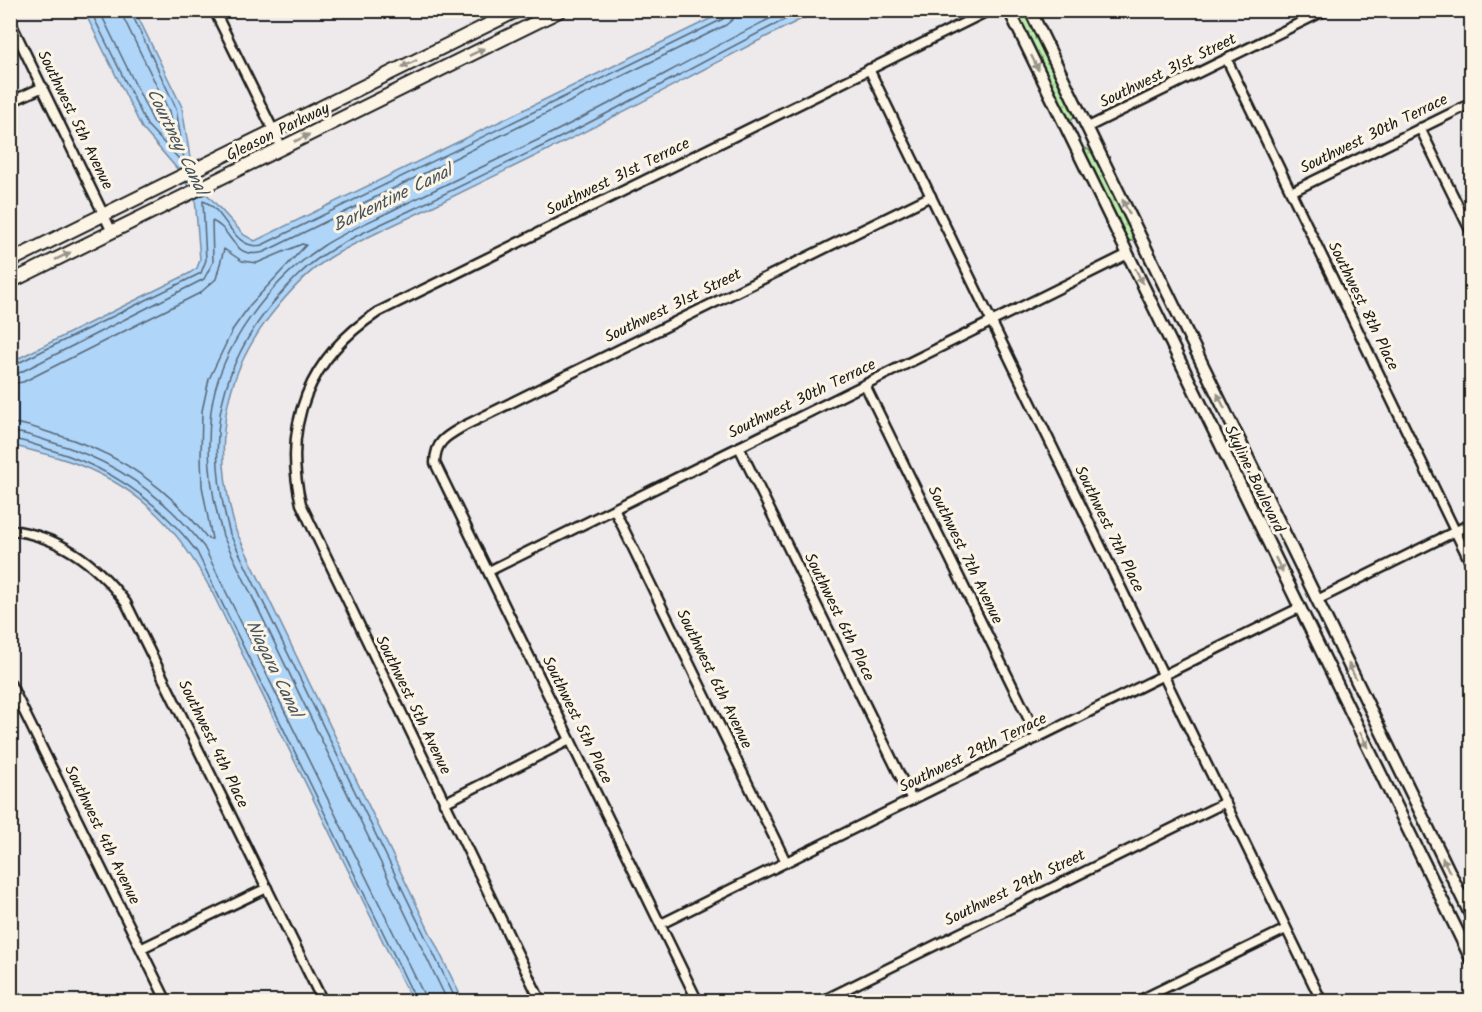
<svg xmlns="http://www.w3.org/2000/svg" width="1482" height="1012" font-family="Kalam,sans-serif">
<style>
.grass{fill:url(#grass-dots);stroke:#6c8564;stroke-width:1.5}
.water{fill:#afd5f9;stroke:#748ba1;stroke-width:1.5}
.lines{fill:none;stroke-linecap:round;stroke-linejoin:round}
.shore{stroke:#576674;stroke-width:1.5}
.minor-casing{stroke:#1c1c1c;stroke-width:13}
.tertiary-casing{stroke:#1c1c1c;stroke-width:15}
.secondary-casing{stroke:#1c1c1c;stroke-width:16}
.minor{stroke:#fcf5e5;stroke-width:8}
.tertiary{stroke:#fcf5e5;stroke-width:10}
.secondary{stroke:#fcf5e5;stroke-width:12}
.oneway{fill:#97938b}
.labels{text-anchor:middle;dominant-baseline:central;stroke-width:6;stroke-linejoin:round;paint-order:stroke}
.street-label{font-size:16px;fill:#1c1c1c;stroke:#fcf5e5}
.water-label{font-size:18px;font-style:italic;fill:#48545e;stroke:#fcf5e5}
</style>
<defs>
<pattern id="grass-dots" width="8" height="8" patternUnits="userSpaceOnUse" patternTransform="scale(1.5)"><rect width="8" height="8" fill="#bceead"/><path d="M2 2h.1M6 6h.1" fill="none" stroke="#a1cc94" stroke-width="1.8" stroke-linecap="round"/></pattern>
</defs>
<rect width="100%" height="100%" fill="#eeeaeb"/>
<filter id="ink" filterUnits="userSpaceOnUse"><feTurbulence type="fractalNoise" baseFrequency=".0167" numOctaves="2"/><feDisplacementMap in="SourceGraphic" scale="12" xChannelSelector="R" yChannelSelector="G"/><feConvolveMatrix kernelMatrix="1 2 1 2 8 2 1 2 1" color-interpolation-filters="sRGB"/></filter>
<g filter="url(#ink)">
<!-- grass -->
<g class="grass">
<polygon points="1019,11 1027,17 1075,113 1072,120 1065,115 1021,23"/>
<polygon points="1086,148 1095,155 1132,231 1134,239 1131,241 1124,236 1085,153"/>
</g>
<!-- water -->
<path class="water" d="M84,11h51l47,96 9,57 14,28 39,43 11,6 471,-230h92c-87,42 -171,90 -258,133 -45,22 -90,44 -135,66 -31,15 -64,29 -94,47 -20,12 -38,31 -53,49 -58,69 -66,140 -42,225l227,470h-51l-199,-407c-32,-62 -69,-104 -136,-130 -21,-8 -45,-13 -66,-19v-83l177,-88 9,-6 3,-8 -5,-62 -16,-27 -37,-43z"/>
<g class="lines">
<!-- shore -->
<g class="shore">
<polyline points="90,10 147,125 182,162 184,159 176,108 130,10"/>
<polyline points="99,10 153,121 171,138 173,135 169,111 124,19 122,10"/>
<path d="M10,367l191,-94 5,-13 -3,-59c22,7 30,51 59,44l461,-226 4,-9"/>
<path d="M10,375l9,-2 185,-94 9,-17 -1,-41c21,8 20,40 52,31l462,-227 7,-6 2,-9"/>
<path d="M10,384l13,-2 177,-89 16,-14 8,-30 18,12 15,2 45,-19 4,1 -56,60 -17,24 -24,50 -7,32 -1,46 1,29 10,53h-4c-41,-54 -92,-88 -157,-106 -13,-4 -27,-10 -41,-10"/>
<path d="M10,432c14,0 28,6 41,10 63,18 113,53 153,105l219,446 1,9"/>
<path d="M10,439c14,1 28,7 41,11 61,18 108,51 146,102l220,450"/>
<path d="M448,1002l-225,-466c-12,-40 -17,-83 -12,-125 8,-64 59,-130 112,-165 23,-15 51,-26 76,-39 48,-23 95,-46 143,-69 83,-41 162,-87 245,-128"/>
<path d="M457,1002l-227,-468c-24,-86 -16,-160 42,-230 16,-19 34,-39 56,-52 25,-16 54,-28 81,-41 47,-23 94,-46 142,-69 85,-42 168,-90 253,-132"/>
</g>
<defs>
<g id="minor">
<polyline points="214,10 282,148"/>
<polyline points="10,21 112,232"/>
<polyline points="1227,60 1472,566"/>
<polyline points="869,69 1322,1002"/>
<polyline points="10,102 43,87"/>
<polyline points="1088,127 1326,10"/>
<polyline points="1420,128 1472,234"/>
<polyline points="1291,192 1472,103"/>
<polyline points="865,385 1038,738"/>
<polyline points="739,447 912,800"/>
<polyline points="614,509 786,862"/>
<path d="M10,530c50,6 87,34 116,73l197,399"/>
<polyline points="489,571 1128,254"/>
<polyline points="1317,600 1472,523"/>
<polyline points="10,683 167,1002"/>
<polyline points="444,803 570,740"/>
<polyline points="661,924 1299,608"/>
<polyline points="142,948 267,888"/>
<path d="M541,1002l-240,-498c-19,-80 8,-147 77,-192l612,-302"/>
<path d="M698,1002l-263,-539c0,-22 12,-27 29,-37l467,-230"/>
<polyline points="820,1002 1224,803"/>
<polyline points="1136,1002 1286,929"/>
</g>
<g id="tertiary">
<polyline points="1009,10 1472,961"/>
<polyline points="1030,10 1472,918"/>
</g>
<g id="secondary">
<polyline points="10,261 518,10"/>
<polyline points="10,282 561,10"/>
</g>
</defs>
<!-- minor casing -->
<use href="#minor" class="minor-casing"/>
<!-- tertiary casing -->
<use href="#tertiary" class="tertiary-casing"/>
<!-- secondary casing -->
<use href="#secondary" class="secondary-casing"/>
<!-- minor -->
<use href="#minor" class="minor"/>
<!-- tertiary -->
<use href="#tertiary" class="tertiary"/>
<!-- secondary -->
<use href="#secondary" class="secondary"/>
</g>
<!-- one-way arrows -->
<defs><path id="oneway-solid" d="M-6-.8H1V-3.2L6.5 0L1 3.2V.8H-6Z" transform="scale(1.5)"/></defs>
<g class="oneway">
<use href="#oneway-solid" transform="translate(477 52) rotate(-26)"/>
<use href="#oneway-solid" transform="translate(1035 63) rotate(64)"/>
<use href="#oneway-solid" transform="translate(409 64) rotate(154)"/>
<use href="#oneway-solid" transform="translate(302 138) rotate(-26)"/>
<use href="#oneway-solid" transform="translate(1126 207) rotate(-116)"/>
<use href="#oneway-solid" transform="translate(63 256) rotate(-26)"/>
<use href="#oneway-solid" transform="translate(1139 276) rotate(64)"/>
<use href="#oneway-solid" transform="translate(1221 401) rotate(-116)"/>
<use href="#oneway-solid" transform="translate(1279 565) rotate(64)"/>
<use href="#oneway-solid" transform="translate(1352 671) rotate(-116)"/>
<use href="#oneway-solid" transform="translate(1364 740) rotate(64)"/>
<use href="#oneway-solid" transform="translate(1446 865) rotate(-116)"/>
</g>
</g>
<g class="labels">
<!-- street labels -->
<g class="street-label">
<text transform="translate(1168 71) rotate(-26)">Southwest 31st Street</text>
<text transform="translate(75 120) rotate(64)">Southwest 5th Avenue</text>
<text transform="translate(278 132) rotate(-26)">Gleason Parkway</text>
<text transform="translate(1374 134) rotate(-26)">Southwest 30th Terrace</text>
<text transform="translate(618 177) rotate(-26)">Southwest 31st Terrace</text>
<text transform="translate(673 306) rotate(-26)">Southwest 31st Street</text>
<text transform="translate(1363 306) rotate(64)">Southwest 8th Place</text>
<text transform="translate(802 399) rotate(-26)">Southwest 30th Terrace</text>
<text transform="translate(1254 479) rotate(64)">Skyline Boulevard</text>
<text transform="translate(1109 529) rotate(64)">Southwest 7th Place</text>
<text transform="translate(965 555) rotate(64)">Southwest 7th Avenue</text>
<text transform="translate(839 617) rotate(64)">Southwest 6th Place</text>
<text transform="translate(714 679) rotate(64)">Southwest 6th Avenue</text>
<text transform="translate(413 705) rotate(64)">Southwest 5th Avenue</text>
<text transform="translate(577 720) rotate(64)">Southwest 5th Place</text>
<text transform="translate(213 744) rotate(64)">Southwest 4th Place</text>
<text transform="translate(973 753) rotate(-26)">Southwest 29th Terrace</text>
<text transform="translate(102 835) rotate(64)">Southwest 4th Avenue</text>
<text transform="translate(1015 888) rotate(-26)">Southwest 29th Street</text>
</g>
<!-- water labels -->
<g class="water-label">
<text transform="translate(176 142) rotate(64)">Courtney Canal</text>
<text transform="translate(393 199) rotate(-26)">Barkentine Canal</text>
<text transform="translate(273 669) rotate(64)">Niagara Canal</text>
</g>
</g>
<!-- margin -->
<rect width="1482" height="1012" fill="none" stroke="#fcf5e5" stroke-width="36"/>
<rect x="18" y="18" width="1446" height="976" fill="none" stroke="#1c1c1c" stroke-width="2" filter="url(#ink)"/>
</svg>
